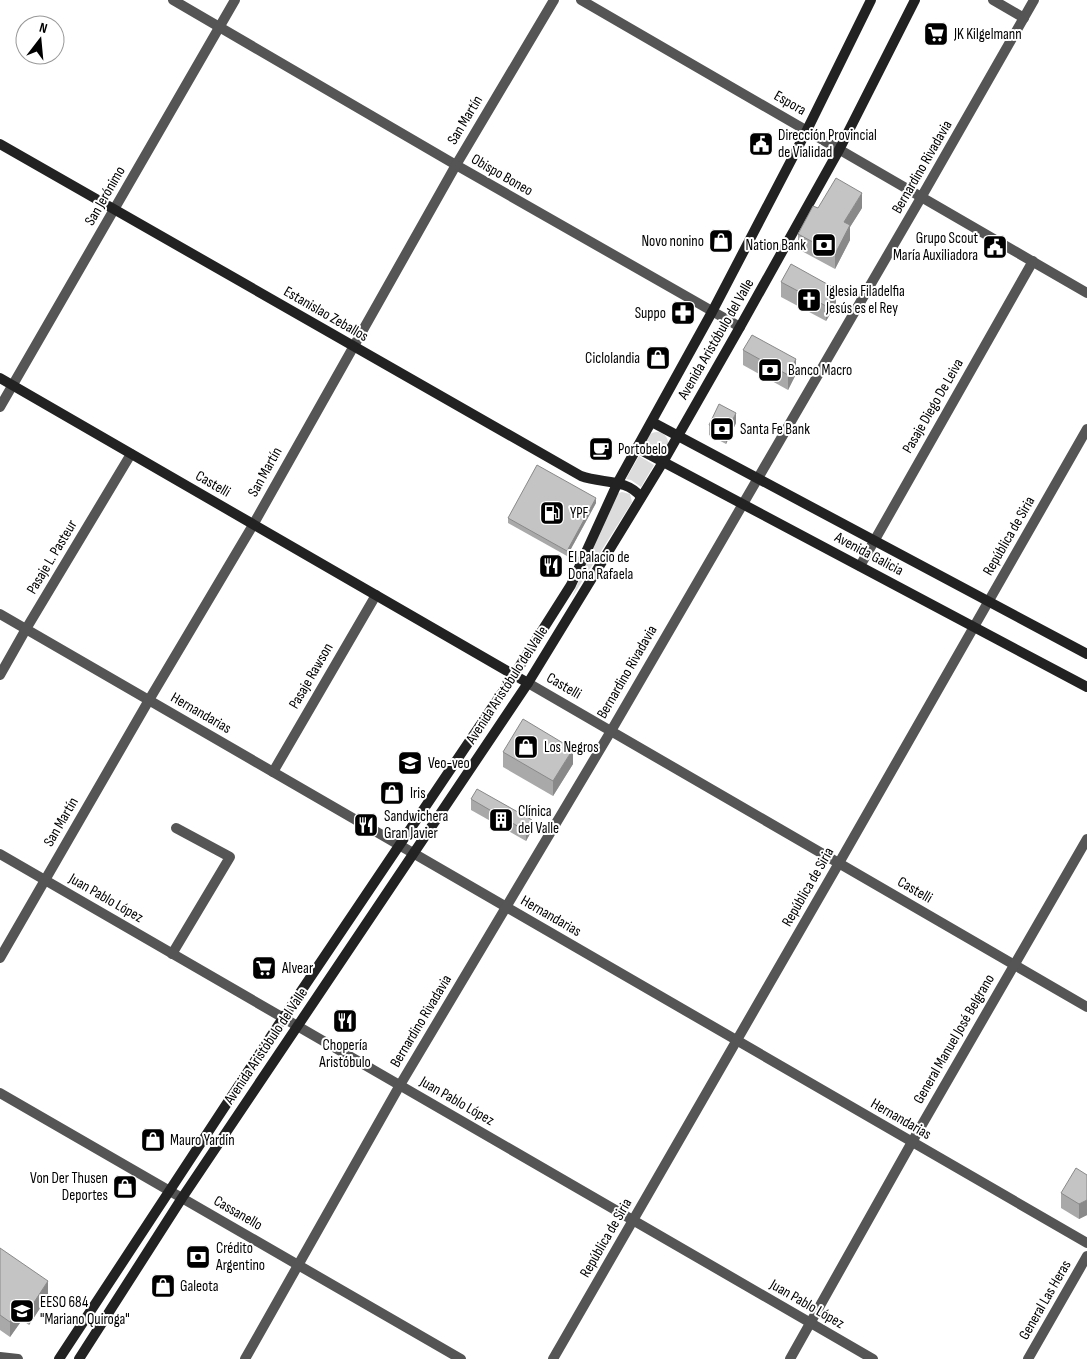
<svg xmlns="http://www.w3.org/2000/svg" width="1087" height="1359" font-family="'Sofia Sans Condensed',sans-serif">
<style>
.green{fill:#dcdcdc}
.lines{fill:none;stroke-linecap:round;stroke-linejoin:round}
.pedestrian{stroke:#555;stroke-width:10}
.minor{stroke:#555;stroke-width:10}
.secondary{stroke:#222;stroke-width:10}
.wall{fill:#a9a9a9}
.shaded-wall{fill:#898989}
.building{fill:#c4c4c4;stroke:#898989}
.labels{text-anchor:middle;dominant-baseline:central;stroke-width:4;stroke-linejoin:round;paint-order:stroke}
.poi-label{font-size:15px;fill:#000;stroke:#fff;text-anchor:start}
.street-label{font-size:15px;fill:#000;stroke:#fff}
</style>
<rect width="100%" height="100%" fill="#fff"/>
<!-- green -->
<g class="green">
<circle cx="657" cy="443" r="11"/>
<polygon points="639,456 654,465 641,487 631,480 626,479"/>
<polygon points="622,492 630,494 632,502 571,599 616,494"/>
</g>
<g class="lines">
<!-- pedestrian -->
<polyline class="pedestrian" points="172,954 230,857 176,828"/>
<!-- minor -->
<g class="minor">
<polyline points="173,0 456,165 740,327"/>
<polyline points="581,0 1087,293"/>
<polyline points="993,0 1024,18"/>
<polyline points="0,407 235,0"/>
<polyline points="860,566 1033,261"/>
<polyline points="0,614 1087,1243"/>
<polyline points="0,675 26,629 131,454"/>
<polyline points="528,683 1087,1007"/>
<polyline points="273,772 376,595"/>
<polyline points="0,854 873,1359"/>
<polyline points="0,958 149,700 253,525 456,165 554,0"/>
<polyline points="0,1093 461,1359"/>
<polyline points="0,1357 18,1359"/>
<polyline points="245,1359 400,1085 611,731 922,196 1034,0"/>
<polyline points="553,1359 839,863 1087,429"/>
<polyline points="790,1359 912,1142 1087,839"/>
<polyline points="1028,1359 1087,1256"/>
</g>
<!-- secondary -->
<g class="secondary">
<path d="M0,144l581,332c21,8 45,2 60,21"/>
<polyline points="0,378 528,683"/>
<polyline points="652,422 1087,654"/>
<polyline points="637,448 1087,687"/>
<polyline points="59,1359 283,1018 514,675 571,585 618,482 712,312 807,130 871,0"/>
<polyline points="79,1359 182,1198 528,683 663,462 740,327 839,150 915,0"/>
</g>
</g>
<!-- wall -->
<g class="wall">
<polygon points="862,208 850,227 850,240 835,269 798,249 798,234"/>
<polygon points="781,282 836,304 826,321 781,297"/>
<polygon points="743,350 796,374 788,390 743,365"/>
<polygon points="736,423 726,444 709,435 709,425"/>
<polygon points="596,503 567,556 508,523 508,518"/>
<polygon points="503,752 573,764 553,796 503,767"/>
<polygon points="471,799 532,830 526,841 471,810"/>
<polygon points="1087,1175 1087,1215 1079,1219 1061,1208 1061,1193"/>
<polygon points="0,1248 48,1296 29,1325 22,1320 10,1337 0,1330"/>
</g>
<!-- shaded-wall -->
<g class="shaded-wall">
<polygon points="862,193 862,208 850,227 850,240 835,269 835,254 844,222"/>
<polygon points="836,289 836,304 826,321 826,306"/>
<polygon points="796,359 796,374 788,390 788,375"/>
<polygon points="736,413 736,423 726,444 726,433"/>
<polygon points="596,498 596,503 567,556 567,551"/>
<polygon points="573,749 573,764 553,796 553,781"/>
<polygon points="532,820 532,830 526,841 526,831"/>
<polygon points="1087,1200 1087,1215 1079,1219 1079,1204"/>
<polygon points="48,1281 48,1296 29,1325 29,1310"/>
<polygon points="22,1305 22,1320 10,1337 10,1322"/>
</g>
<!-- building -->
<g class="building">
<polygon points="836,178 862,193 844,222 850,225 835,254 798,234 813,206 818,208"/>
<polygon points="791,264 836,289 826,306 781,282"/>
<polygon points="752,335 796,359 788,375 743,350"/>
<polygon points="719,404 736,413 726,433 709,425"/>
<polygon points="537,465 596,498 567,551 508,518"/>
<polygon points="523,719 573,749 553,781 503,752"/>
<polygon points="477,789 532,820 526,831 471,799"/>
<polygon points="1076,1168 1087,1175 1087,1200 1079,1204 1061,1193"/>
<polygon points="0,1248 48,1281 29,1310 22,1305 10,1322 0,1315"/>
</g>
<!-- icons -->
<defs>
<symbol id="supermarket-square" viewBox="-11 -11 22 22"><rect x="-9" y="-9" width="18" height="18" rx="4" fill="#000" stroke="#fff"/><path d="M-6-5.5h2.5l.6 2H6L4.5 2H-2.5L-4.4-4H-6ZM-1.5 3.2a1.3 1.3 0 1 0 .1 0ZM3 3.2a1.3 1.3 0 1 0 .1 0Z" fill="#fff"/></symbol>
<symbol id="civic-square" viewBox="-11 -11 22 22"><rect x="-9" y="-9" width="18" height="18" rx="4" fill="#000" stroke="#fff"/><path d="M-.6-6.5H3V-4.5H.6V-3L4-1V1h2V6H-6V1h2V-1L-.6-3ZM-1.2 2.5V6h2.4V2.5Z" fill="#fff"/></symbol>
<symbol id="shop-square" viewBox="-11 -11 22 22"><rect x="-9" y="-9" width="18" height="18" rx="4" fill="#000" stroke="#fff"/><path d="M-5-2.5h2.3a2.7 3.5 0 0 1 5.4 0H5L5.5 6h-11ZM-1.5-2.5h3a1.5 2.3 0 0 0-3 0Z" fill="#fff"/></symbol>
<symbol id="bank-square" viewBox="-11 -11 22 22"><rect x="-9" y="-9" width="18" height="18" rx="4" fill="#000" stroke="#fff"/><path d="M-6-4H6V4H-6ZM0-2.3a2.3 2.3 0 1 0 0 4.6a2.3 2.3 0 1 0 0-4.6Z" fill="#fff"/></symbol>
<symbol id="church-square" viewBox="-11 -11 22 22"><rect x="-9" y="-9" width="18" height="18" rx="4" fill="#000" stroke="#fff"/><path d="M-1.2-6h2.4v3.5h3.3v2.4h-3.3V6h-2.4V-.1h-3.3v-2.4h3.3Z" fill="#fff"/></symbol>
<symbol id="pharmacy-square" viewBox="-11 -11 22 22"><rect x="-9" y="-9" width="18" height="18" rx="4" fill="#000" stroke="#fff"/><path d="M-2-6h4v4h4v4h-4v4h-4v-4h-4v-4h4Z" fill="#fff"/></symbol>
<symbol id="cafe-square" viewBox="-11 -11 22 22"><rect x="-9" y="-9" width="18" height="18" rx="4" fill="#000" stroke="#fff"/><path d="M-5.5-4.5H6V0H3Q3 3.5 0 3.5H-2.5Q-5.5 3.5-5.5 0ZM3-3.2v2h1.7v-2ZM-6 4.5H4V6H-6Z" fill="#fff"/></symbol>
<symbol id="fuel-square" viewBox="-11 -11 22 22"><rect x="-9" y="-9" width="18" height="18" rx="4" fill="#000" stroke="#fff"/><path d="M-5.5-6h7V0h2V4h1.3V-2.5L3-4.5l.8-.8L6-3V5H2.5V1h-1V6h-7ZM-4.2-4.7v3.2H.2V-4.7Z" fill="#fff"/></symbol>
<symbol id="restaurant-square" viewBox="-11 -11 22 22"><rect x="-9" y="-9" width="18" height="18" rx="4" fill="#000" stroke="#fff"/><path d="M-5-6h1v4h1v-4h1v4h1v-4h1v5L-1.5 .5V6h-2V.5L-5-1ZM5-6V6H3V1.5H1.5Q1.5-4 5-6Z" fill="#fff"/></symbol>
<symbol id="school-square" viewBox="-11 -11 22 22"><rect x="-9" y="-9" width="18" height="18" rx="4" fill="#000" stroke="#fff"/><path d="M0-5L7-2L0 1L-7-2ZM-4 1L0 2.5L4 1V4Q0 6-4 4Z" fill="#fff"/></symbol>
<symbol id="building-square" viewBox="-11 -11 22 22"><rect x="-9" y="-9" width="18" height="18" rx="4" fill="#000" stroke="#fff"/><path d="M-4-6H4V6H1V3H-1V6H-4ZM-2.5-4.3h1.7v1.8h-1.7ZM.8-4.3h1.7v1.8H.8ZM-2.5-1h1.7V.8h-1.7ZM.8-1h1.7V.8H.8Z" fill="#fff"/></symbol>
</defs>
<g fill-rule="evenodd">
<use href="#supermarket-square" x="922" y="20" width="28" height="28"/>
<use href="#civic-square" x="747" y="130" width="28" height="28"/>
<use href="#shop-square" x="707" y="227" width="28" height="28"/>
<use href="#bank-square" x="810" y="231" width="28" height="28"/>
<use href="#civic-square" x="981" y="233" width="28" height="28"/>
<use href="#church-square" x="795" y="286" width="28" height="28"/>
<use href="#pharmacy-square" x="669" y="299" width="28" height="28"/>
<use href="#shop-square" x="644" y="344" width="28" height="28"/>
<use href="#bank-square" x="756" y="356" width="28" height="28"/>
<use href="#bank-square" x="708" y="415" width="28" height="28"/>
<use href="#cafe-square" x="587" y="435" width="28" height="28"/>
<use href="#fuel-square" x="538" y="499" width="28" height="28"/>
<use href="#restaurant-square" x="537" y="552" width="28" height="28"/>
<use href="#shop-square" x="512" y="733" width="28" height="28"/>
<use href="#school-square" x="396" y="749" width="28" height="28"/>
<use href="#shop-square" x="378" y="779" width="28" height="28"/>
<use href="#building-square" x="487" y="806" width="28" height="28"/>
<use href="#restaurant-square" x="352" y="811" width="28" height="28"/>
<use href="#supermarket-square" x="250" y="954" width="28" height="28"/>
<use href="#restaurant-square" x="331" y="1007" width="28" height="28"/>
<use href="#shop-square" x="139" y="1126" width="28" height="28"/>
<use href="#shop-square" x="111" y="1173" width="28" height="28"/>
<use href="#bank-square" x="184" y="1243" width="28" height="28"/>
<use href="#shop-square" x="149" y="1272" width="28" height="28"/>
<use href="#school-square" x="8" y="1297" width="28" height="28"/>
</g>
<g class="labels">
<!-- poi labels -->
<g class="poi-label">
<text x="954" y="34">JK Kilgelmann</text>
<text x="778" y="135">Dirección Provincial<tspan x="778" dy="17">de Vialidad</tspan></text>
<text x="978" y="238" text-anchor="end">Grupo Scout<tspan x="978" dy="17">María Auxiliadora</tspan></text>
<text x="704" y="241" text-anchor="end">Novo nonino</text>
<text x="806" y="245" text-anchor="end">Nation Bank</text>
<text x="826" y="291">Iglesia Filadelfia<tspan x="826" dy="17">Jesús es el Rey</tspan></text>
<text x="666" y="313" text-anchor="end">Suppo</text>
<text x="640" y="358" text-anchor="end">Ciclolandia</text>
<text x="788" y="370">Banco Macro</text>
<text x="740" y="429">Santa Fe Bank</text>
<text x="618" y="449">Portobelo</text>
<text x="570" y="513">YPF</text>
<text x="568" y="557">El Palacio de<tspan x="568" dy="17">Doña Rafaela</tspan></text>
<text x="544" y="747">Los Negros</text>
<text x="428" y="763">Veo-veo</text>
<text x="410" y="793">Iris</text>
<text x="518" y="811">Clínica<tspan x="518" dy="17">del Valle</tspan></text>
<text x="384" y="816">Sandwichera<tspan x="384" dy="17">Gran Javier</tspan></text>
<text x="282" y="968">Alvear</text>
<text x="345" y="1045" text-anchor="middle">Chopería<tspan x="345" dy="17">Aristóbulo</tspan></text>
<text x="170" y="1140">Mauro Yardín</text>
<text x="108" y="1178" text-anchor="end">Von Der Thusen<tspan x="108" dy="17">Deportes</tspan></text>
<text x="216" y="1248">Crédito<tspan x="216" dy="17">Argentino</tspan></text>
<text x="180" y="1286">Galeota</text>
<text x="40" y="1302">EESO 684<tspan x="40" dy="17">"Mariano Quiroga"</tspan></text>
</g>
<!-- street labels -->
<g class="street-label">
<text transform="translate(790 103) rotate(30)">Espora</text>
<text transform="translate(465 120) rotate(-59)">San Martín</text>
<text transform="translate(922 167) rotate(-60)">Bernardino Rivadavia</text>
<text transform="translate(502 175) rotate(30)">Obispo Boneo</text>
<text transform="translate(105 196) rotate(-60)">San Jerónimo</text>
<text transform="translate(326 314) rotate(30)">Estanislao Zeballos</text>
<text transform="translate(716 339) rotate(-60)">Avenida Aristóbulo del Valle</text>
<text transform="translate(933 406) rotate(-60)">Pasaje Diego De Leiva</text>
<text transform="translate(265 472) rotate(-61)">San Martín</text>
<text transform="translate(213 484) rotate(30)">Castelli</text>
<text transform="translate(1009 536) rotate(-60)">República de Siria</text>
<text transform="translate(869 554) rotate(28)">Avenida Galicia</text>
<text transform="translate(52 557) rotate(-59)">Pasaje L. Pasteur</text>
<text transform="translate(627 672) rotate(-60)">Bernardino Rivadavia</text>
<text transform="translate(311 676) rotate(-60)">Pasaje Rawson</text>
<text transform="translate(507 685) rotate(-57)">Avenida Aristóbulo del Valle</text>
<text transform="translate(564 686) rotate(30)">Castelli</text>
<text transform="translate(201 713) rotate(30)">Hernandarias</text>
<text transform="translate(61 822) rotate(-60)">San Martín</text>
<text transform="translate(808 887) rotate(-60)">República de Siria</text>
<text transform="translate(915 890) rotate(30)">Castelli</text>
<text transform="translate(106 898) rotate(30)">Juan Pablo López</text>
<text transform="translate(551 916) rotate(30)">Hernandarias</text>
<text transform="translate(421 1021) rotate(-59)">Bernardino Rivadavia</text>
<text transform="translate(954 1039) rotate(-60)">General Manuel José Belgrano</text>
<text transform="translate(266 1046) rotate(-56)">Avenida Aristóbulo del Valle</text>
<text transform="translate(457 1101) rotate(30)">Juan Pablo López</text>
<text transform="translate(901 1119) rotate(30)">Hernandarias</text>
<text transform="translate(238 1213) rotate(30)">Cassanello</text>
<text transform="translate(606 1238) rotate(-60)">República de Siria</text>
<text transform="translate(1045 1300) rotate(-60)">General Las Heras</text>
<text transform="translate(807 1304) rotate(30)">Juan Pablo López</text>
</g>
</g>
<!-- north arrow -->
<g transform="translate(40 40) rotate(16)"><circle r="24" fill="#ffffff" stroke="#999999"/>
<path d="M0-4L9 19L0 12L-9 19Z" fill="#000000"/>
<text y="-8" font-size="14" font-weight="bold" text-anchor="middle" fill="#000000">N</text>
</g>
</svg>
